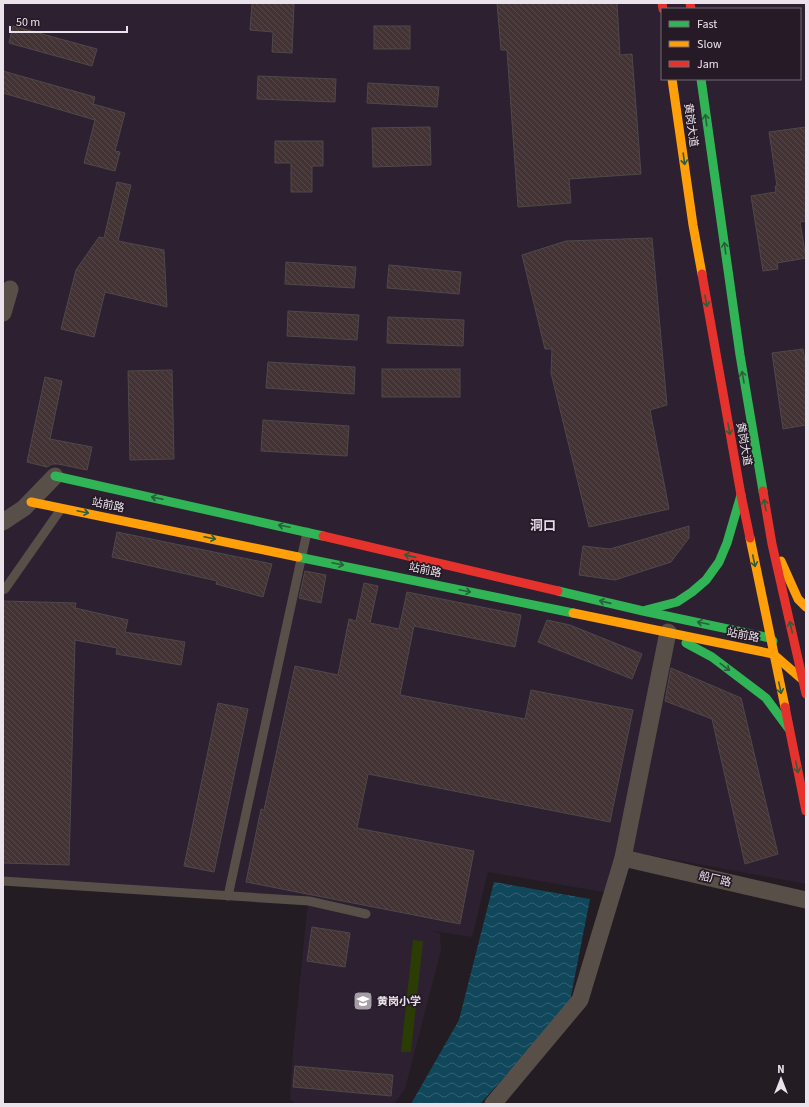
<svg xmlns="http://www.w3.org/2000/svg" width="809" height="1107" font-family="'Source Sans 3','Noto Sans SC',sans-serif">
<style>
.built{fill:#2d2030;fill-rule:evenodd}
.green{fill:#2b3d05}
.water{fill:url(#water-waves)}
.building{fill:url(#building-back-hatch);stroke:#4f484a}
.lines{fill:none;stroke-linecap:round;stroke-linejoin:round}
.lane{stroke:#584f49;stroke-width:9}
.street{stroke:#584f49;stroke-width:17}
.fast{stroke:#30b455;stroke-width:9}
.slow{stroke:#ff9f0a;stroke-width:9}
.jam{stroke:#e5322d;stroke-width:9}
.oneway{stroke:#2a5f3b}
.labels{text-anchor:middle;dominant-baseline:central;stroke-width:3.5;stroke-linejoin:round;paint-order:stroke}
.street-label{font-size:11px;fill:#ebe3ec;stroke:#251a26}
.poi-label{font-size:11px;font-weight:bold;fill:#ebe3ec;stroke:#251a26;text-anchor:start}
.quarter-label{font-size:13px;font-weight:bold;fill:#e7d8e9;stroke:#251a26}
</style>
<defs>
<pattern id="water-waves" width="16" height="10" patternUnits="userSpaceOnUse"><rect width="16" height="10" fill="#11475b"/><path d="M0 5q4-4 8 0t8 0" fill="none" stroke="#346173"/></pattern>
<pattern id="building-back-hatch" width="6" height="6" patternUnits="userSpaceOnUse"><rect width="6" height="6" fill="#443334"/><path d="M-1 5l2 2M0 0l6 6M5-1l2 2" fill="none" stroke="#564748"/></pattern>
</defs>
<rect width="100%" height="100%" fill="#231d23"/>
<!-- built -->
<path class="built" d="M3,3h803v881l-184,-34 -13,43 -121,-21 -16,65 -38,-6 6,3 1,16 -36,139 -11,15h-99l-5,-6 3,-47 15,-150 -305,-20zM662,9h138v70h-138z"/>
<!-- green -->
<polygon class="green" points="413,940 423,941 411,1052 401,1052"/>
<!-- water -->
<polygon class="water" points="494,882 590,899 569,1006 480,1104 411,1104 459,1020"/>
<!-- building -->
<g class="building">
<polygon points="252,3 294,3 292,53 272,52 273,32 250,30"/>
<polygon points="497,3 617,3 620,55 632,54 641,174 569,179 571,203 518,207 507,50 501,50"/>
<polygon points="13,26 97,49 92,66 9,43"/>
<rect x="374" y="26" width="36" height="23"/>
<polygon points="3,71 95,97 93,104 125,113 115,151 120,152 115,171 84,163 95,120 3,93"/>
<polygon points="258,76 336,79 335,102 257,99"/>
<polygon points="368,83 439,87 437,107 367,103"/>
<polygon points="430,127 431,165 373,167 372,128"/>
<polygon points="806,127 806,221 800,222 806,258 777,263 778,269 763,271 751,196 776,192 775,186 777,186 769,132"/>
<polygon points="275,141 323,141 323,166 312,166 312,192 291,192 291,163 275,163"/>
<polygon points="117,182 131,185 118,241 164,250 167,307 105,292 94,337 61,329 76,270 99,237 104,238"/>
<polygon points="652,238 667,405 650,410 669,509 589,527 551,373 552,349 545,349 522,255 566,241"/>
<polygon points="286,262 356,267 354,288 285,284"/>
<polygon points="389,265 461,272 459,294 387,288"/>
<polygon points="288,311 359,315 357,340 287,336"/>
<polygon points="388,317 464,320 463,346 387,343"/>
<polygon points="803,349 806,366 806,425 783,429 772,353"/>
<polygon points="268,362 355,367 354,394 266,388"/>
<rect x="382" y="369" width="78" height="28"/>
<polygon points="172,370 174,459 130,460 128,371"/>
<polygon points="45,377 62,381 50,439 92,447 87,470 58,464 52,464 47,467 27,462"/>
<polygon points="263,420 349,426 347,456 261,451"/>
<polygon points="689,526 689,538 671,562 615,580 579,575 583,546 610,549"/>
<polygon points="117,532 272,564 263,597 216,584 217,581 112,557"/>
<polygon points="305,571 326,575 321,603 299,598"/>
<polygon points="364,583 378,586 370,623 399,629 407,592 521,615 515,647 414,626 400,695 525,719 531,690 633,710 610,822 368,774 357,828 474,851 460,924 246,882 261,809 264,810 295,666 338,675 349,619 356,621"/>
<polygon points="3,601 76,603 75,608 128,620 125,632 185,642 181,665 116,654 117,648 75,640 69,865 3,863"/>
<polygon points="547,620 570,625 642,654 632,679 538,642"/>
<polygon points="671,668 741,698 778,854 745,864 712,719 665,701"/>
<polygon points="218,703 248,709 214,872 184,866"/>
<polygon points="312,927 350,933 345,967 307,961"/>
<polygon points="295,1066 393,1075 391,1096 293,1087"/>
</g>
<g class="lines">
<!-- lane -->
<g class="lane">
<polyline points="3,590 5,589 61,509"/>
<polyline points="3,881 309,901 366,914"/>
<polyline points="228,896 307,532"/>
</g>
<!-- street -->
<g class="street">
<polyline points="3,313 10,289"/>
<polyline points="3,522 24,508 55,476"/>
<polyline points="623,858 806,900"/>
<polyline points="493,1104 580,1000 623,858 668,632"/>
</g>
<!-- fast -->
<g class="fast">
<polyline points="701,79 740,355 763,491"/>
<polyline points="55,476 323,536"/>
<polyline points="298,557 573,613"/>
<polyline points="558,591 643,611 770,638 773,641"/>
<polyline points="646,610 677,602 692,592 706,580 719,562 727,543 741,495"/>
<polyline points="686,643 712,657 766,698 789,729"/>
</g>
<!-- slow -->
<g class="slow">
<polyline points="672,79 693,225 702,274"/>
<polyline points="31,502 298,557"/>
<polyline points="750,538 785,707"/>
<polyline points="781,561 798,599 806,607"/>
<polyline points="573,613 773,654 803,680 806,681"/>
</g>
<!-- jam -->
<g class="jam">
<polyline points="662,3 663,9"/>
<polyline points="690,3 691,9"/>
<polyline points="702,274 741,495 750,538"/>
<polyline points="763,491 772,544 806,694"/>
<polyline points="323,536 558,591"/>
<polyline points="785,707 806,811"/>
</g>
</g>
<!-- one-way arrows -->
<defs><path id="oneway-shaft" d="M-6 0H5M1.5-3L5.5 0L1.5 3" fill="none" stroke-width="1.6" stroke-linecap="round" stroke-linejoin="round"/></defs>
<g class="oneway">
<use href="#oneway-shaft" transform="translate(706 120) rotate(-98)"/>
<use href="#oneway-shaft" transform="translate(684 159) rotate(82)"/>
<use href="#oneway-shaft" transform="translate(725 248) rotate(-98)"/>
<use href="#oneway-shaft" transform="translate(706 301) rotate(80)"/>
<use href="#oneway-shaft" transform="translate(743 377) rotate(-100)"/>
<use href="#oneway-shaft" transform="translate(729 429) rotate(80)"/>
<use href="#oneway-shaft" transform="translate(157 498) rotate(-168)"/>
<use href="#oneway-shaft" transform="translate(765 505) rotate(-100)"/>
<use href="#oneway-shaft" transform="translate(83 512) rotate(12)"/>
<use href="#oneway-shaft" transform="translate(284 526) rotate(-168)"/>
<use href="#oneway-shaft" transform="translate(210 538) rotate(12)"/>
<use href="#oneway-shaft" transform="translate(410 556) rotate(-167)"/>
<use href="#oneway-shaft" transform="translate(754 561) rotate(78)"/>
<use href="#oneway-shaft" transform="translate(338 564) rotate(12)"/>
<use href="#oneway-shaft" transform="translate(465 591) rotate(12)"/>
<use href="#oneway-shaft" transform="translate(605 602) rotate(-167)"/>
<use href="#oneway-shaft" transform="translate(703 623) rotate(-168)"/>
<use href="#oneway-shaft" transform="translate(791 627) rotate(-103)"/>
<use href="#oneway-shaft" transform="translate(725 667) rotate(37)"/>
<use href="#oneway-shaft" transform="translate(780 688) rotate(78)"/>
<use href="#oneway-shaft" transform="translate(797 767) rotate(78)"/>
</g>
<!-- icons -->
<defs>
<symbol id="school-square" viewBox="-11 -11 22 22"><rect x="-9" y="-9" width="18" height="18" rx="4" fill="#a59ea6" stroke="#251a26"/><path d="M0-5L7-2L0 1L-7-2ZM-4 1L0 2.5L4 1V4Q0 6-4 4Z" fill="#fff"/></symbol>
</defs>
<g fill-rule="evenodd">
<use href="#school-square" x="352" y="990" width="22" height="22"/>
</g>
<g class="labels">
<!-- street labels -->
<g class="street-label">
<text transform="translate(691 125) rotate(82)">黄岗大道</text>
<text transform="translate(744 444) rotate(80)">黄岗大道</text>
<text transform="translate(108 505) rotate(12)">站前路</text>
<text transform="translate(425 570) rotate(12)">站前路</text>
<text transform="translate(743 635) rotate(11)">站前路</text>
<text transform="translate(715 879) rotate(13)">船厂路</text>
</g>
<!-- poi labels -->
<g class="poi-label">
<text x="377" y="1001">黄岗小学</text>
</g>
<!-- quarter labels -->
<g class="quarter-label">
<text x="543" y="526">洞口</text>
</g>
</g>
<!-- border -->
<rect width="809" height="1107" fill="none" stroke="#ebe3ec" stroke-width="8"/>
<!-- legend -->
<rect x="661" y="8" width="140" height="72" fill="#251a26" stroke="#746a75"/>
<rect x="669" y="21" width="20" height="6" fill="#30b455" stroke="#746a75"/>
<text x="697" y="28" font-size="12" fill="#ebe3ec">Fast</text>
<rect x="669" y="41" width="20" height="6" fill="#ff9f0a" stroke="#746a75"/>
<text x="697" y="48" font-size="12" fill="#ebe3ec">Slow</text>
<rect x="669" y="61" width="20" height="6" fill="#e5322d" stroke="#746a75"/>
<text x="697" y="68" font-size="12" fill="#ebe3ec">Jam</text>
<!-- north arrow -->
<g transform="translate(781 1079)" stroke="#251a26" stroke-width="3" paint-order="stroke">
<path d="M0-3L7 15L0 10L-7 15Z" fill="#ebe3ec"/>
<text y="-6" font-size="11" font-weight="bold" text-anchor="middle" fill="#ebe3ec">N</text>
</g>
<!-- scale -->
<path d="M10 26v6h117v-6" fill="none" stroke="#ebe3ec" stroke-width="2"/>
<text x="16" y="26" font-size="12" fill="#ebe3ec" stroke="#251a26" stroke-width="3" paint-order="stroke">50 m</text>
</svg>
